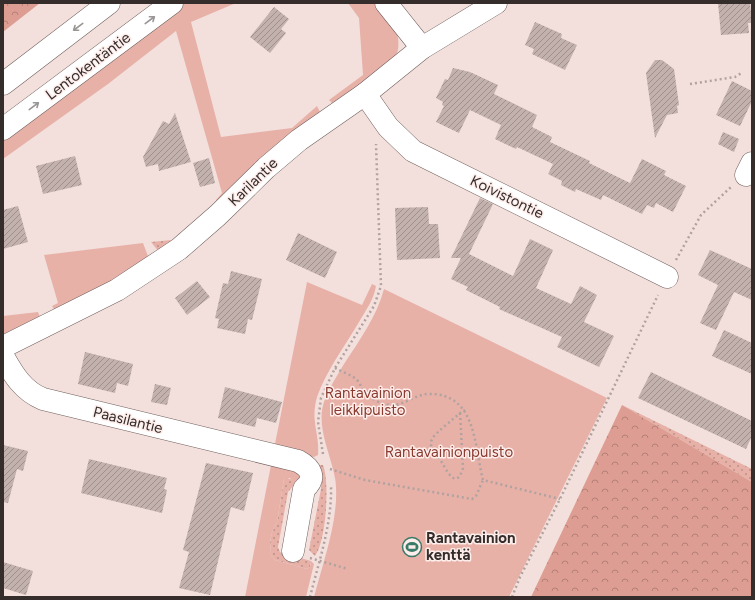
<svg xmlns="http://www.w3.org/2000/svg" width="755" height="600" font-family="Figtree,sans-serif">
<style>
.grass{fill:url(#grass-dots)}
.forest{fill:url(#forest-crowns)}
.green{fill:#e7b1a8}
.building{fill:url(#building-hatch)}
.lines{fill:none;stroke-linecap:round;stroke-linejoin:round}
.minor-casing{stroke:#6f5f5c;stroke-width:23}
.major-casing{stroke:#6f5f5c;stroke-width:23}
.path{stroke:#b1a29f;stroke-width:2.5;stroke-dasharray:2 3;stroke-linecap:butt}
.minor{stroke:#fff;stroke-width:22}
.major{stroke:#fff;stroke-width:22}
.oneway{stroke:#9a9695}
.labels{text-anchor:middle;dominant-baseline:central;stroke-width:3;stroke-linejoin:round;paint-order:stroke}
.street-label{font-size:15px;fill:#342d2b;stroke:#feeeeb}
.park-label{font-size:15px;fill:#893b30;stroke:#feeeeb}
.poi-label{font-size:15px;font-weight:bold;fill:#342d2b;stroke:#feeeeb;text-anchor:start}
</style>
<defs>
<pattern id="grass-dots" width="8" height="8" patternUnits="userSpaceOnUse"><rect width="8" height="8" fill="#e7b1a8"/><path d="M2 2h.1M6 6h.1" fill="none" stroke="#bc9089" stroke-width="1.8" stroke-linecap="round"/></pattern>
<pattern id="forest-crowns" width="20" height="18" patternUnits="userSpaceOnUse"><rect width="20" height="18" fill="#dd9d92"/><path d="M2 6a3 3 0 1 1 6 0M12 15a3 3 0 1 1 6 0" fill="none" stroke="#b48077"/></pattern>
<pattern id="building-hatch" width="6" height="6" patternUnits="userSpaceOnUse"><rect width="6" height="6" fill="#c3b1ad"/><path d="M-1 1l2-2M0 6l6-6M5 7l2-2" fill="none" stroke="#9f908d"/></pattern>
</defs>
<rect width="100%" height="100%" fill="#f3e0dc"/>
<!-- grass -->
<g class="grass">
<polygon points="181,239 159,252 151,242"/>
<polygon points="622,405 752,469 752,482"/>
<path d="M320,465h3c7,18 3,77 -8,91l-6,-6 12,-61v-9l-5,-13z"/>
<polygon points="287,478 293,480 295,484 288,492 278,547 280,552 311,561 310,567 307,569 275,560 271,555 270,543 272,532 277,522 284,479"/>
</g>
<!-- forest -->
<g class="forest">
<polygon points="3,3 40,3 3,32"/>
<polygon points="622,405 752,482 752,597 531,597"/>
</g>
<!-- green -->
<g class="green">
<polygon points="184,3 236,3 191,22 221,137 292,128 317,106 320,112 319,116 217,202 216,200 222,193 176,31 108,84 3,159 3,136"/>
<path d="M348,3h27c6,8 14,15 19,24 5,8 6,21 2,29 -6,14 -49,38 -63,48l-4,-4 34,-25 -4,-57z"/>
<polygon points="143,243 149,259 56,313 52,306 58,303 44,255"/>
<path d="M307,282l55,23 10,-21 4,2c-2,13 -10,24 -17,36 -14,24 -33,49 -42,75 -7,24 3,37 1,58l-4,2 -40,-8z"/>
<path d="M384,289l223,109 -98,199h-195c9,-35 27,-83 21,-119 -4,-22 -16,-45 -13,-68 3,-17 14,-32 22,-46 15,-23 33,-48 40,-75z"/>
<polygon points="38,312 40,317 3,338 3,316"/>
<polygon points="272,460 299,471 302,484 295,484 290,478 284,479 277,522 272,532 270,543 271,555 275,560 307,569 310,567 311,561 314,564 306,597 245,597"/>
</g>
<!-- building -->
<g class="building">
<polygon points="718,3 750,3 752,23 748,23 749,33 721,35"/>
<polygon points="274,7 289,19 281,29 286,33 270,53 250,37"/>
<polygon points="535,22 562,34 561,38 577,45 565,70 532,54 534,49 525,45"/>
<polygon points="655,60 662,60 674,69 679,105 677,106 678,113 667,115 655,138 646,73"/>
<polygon points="453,68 470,72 498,85 494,94 537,115 532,127 552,137 550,142 590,161 589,163 630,183 642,159 666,171 664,175 686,186 673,212 656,203 654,208 647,205 642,214 603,195 601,200 576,189 575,192 561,185 562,181 548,174 553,164 517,147 516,149 495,139 501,125 470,110 459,133 436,122 444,106 442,105 443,102 436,98 445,79 448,80"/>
<polygon points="732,81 752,91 752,101 740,126 716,115"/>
<polygon points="175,113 191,162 159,171 158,164 146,167 143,157 163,121 169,124"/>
<polygon points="723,132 739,139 734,152 718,144"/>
<polygon points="75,156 82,185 43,194 36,166"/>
<polygon points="209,158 215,183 200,187 193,163"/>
<polygon points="480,198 493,204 469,254 513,276 530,239 553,250 536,288 571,304 580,286 597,295 584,322 614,336 599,367 557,347 562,337 499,309 500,307 466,290 468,287 451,279 461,258 451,258"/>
<polygon points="18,206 28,242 3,249 3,210"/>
<polygon points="428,207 429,224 438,224 440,258 397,260 395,208"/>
<polygon points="298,233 337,252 325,278 286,260"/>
<polygon points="710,250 752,269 752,300 734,292 716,330 700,323 718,285 698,275"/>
<polygon points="231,271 262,279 252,320 248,319 245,334 217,328 219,319 215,318 223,283 228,284"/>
<polygon points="197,281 210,297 187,315 175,298"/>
<polygon points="724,330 752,343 752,374 712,356"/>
<polygon points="85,352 133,364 128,386 117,383 115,393 78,384"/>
<polygon points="651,372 752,421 752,436 746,449 638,398"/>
<polygon points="155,384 171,388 167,405 151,402"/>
<polygon points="225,387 282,402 276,423 257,418 255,427 218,418"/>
<polygon points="3,445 28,451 23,471 17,469 8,503 3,502"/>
<polygon points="89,459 167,478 164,489 167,490 162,513 81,493"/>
<polygon points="206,463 253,473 244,511 231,507 210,595 179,588 189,552 183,550"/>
<polygon points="3,562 33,571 26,595 3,588"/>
</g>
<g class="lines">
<defs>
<g id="minor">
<polyline points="386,3 422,48"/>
<polyline points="365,94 388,127 413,151 667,277"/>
<polyline points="746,175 752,163"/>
<polyline points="3,347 117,290 179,249 218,215 266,168 299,140 365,94 422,48 496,3"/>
<path d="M3,356c10,18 20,35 40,43l255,62c13,7 19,17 6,28l-11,62"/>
</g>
<g id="major">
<polyline points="3,84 109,3"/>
<polyline points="3,129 172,3"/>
</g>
</defs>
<!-- minor casing -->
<use href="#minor" class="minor-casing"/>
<!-- major casing -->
<use href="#major" class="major-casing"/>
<!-- path -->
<g class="path">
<polyline points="690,84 735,77 743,72"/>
<polyline points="676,260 701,215 731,187"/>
<path d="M335,368c7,4 17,7 22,12 3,3 4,7 6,10 7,9 19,15 29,15 10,1 23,-10 35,-11 50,-2 47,52 56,86l77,19"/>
<path d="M460,413l3,55c-7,24 -17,1 -22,-7 -5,-8 -13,-12 -9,-22 4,-7 22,-20 28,-26l5,-3"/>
<polyline points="323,454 318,422 321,398 335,368 374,306 381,286 376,144"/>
<polyline points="330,469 365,480 472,499 476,496 483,480"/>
<polyline points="310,558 348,569"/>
<path d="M310,597c9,-36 22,-73 21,-111"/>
<polyline points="512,597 520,577 560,499 658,295"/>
</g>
<!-- minor -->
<use href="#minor" class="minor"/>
<!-- major -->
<use href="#major" class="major"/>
</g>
<!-- one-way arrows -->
<defs><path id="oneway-shaft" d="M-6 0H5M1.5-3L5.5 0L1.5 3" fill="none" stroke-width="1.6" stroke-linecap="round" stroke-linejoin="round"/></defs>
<g class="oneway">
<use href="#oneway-shaft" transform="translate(150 20) rotate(-37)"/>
<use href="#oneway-shaft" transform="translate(78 27) rotate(143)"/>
<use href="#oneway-shaft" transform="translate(34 106) rotate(-37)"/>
</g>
<!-- icons -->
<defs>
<symbol id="stadium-ring" viewBox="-11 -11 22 22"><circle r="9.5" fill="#feeeeb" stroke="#397a69" stroke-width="1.5"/><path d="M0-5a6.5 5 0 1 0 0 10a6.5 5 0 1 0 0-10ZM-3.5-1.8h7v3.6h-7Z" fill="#397a69"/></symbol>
</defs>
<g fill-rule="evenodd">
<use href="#stadium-ring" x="401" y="536" width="22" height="22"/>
</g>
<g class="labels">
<!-- street labels -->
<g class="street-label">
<text transform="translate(88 66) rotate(-37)">Lentokentäntie</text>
<text transform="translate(253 182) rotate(-44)">Karilantie</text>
<text transform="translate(507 197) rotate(26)">Koivistontie</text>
<text transform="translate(128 420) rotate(14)">Paasilantie</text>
</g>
<!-- park labels -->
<g class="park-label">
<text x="368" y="393">Rantavainion<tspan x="368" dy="17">leikkipuisto</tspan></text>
<text x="449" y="452">Rantavainionpuisto</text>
</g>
<!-- poi labels -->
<g class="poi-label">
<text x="426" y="538">Rantavainion<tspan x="426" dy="17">kenttä</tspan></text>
</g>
</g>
<!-- border -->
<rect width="755" height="600" fill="none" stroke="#342d2b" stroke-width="8"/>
</svg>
